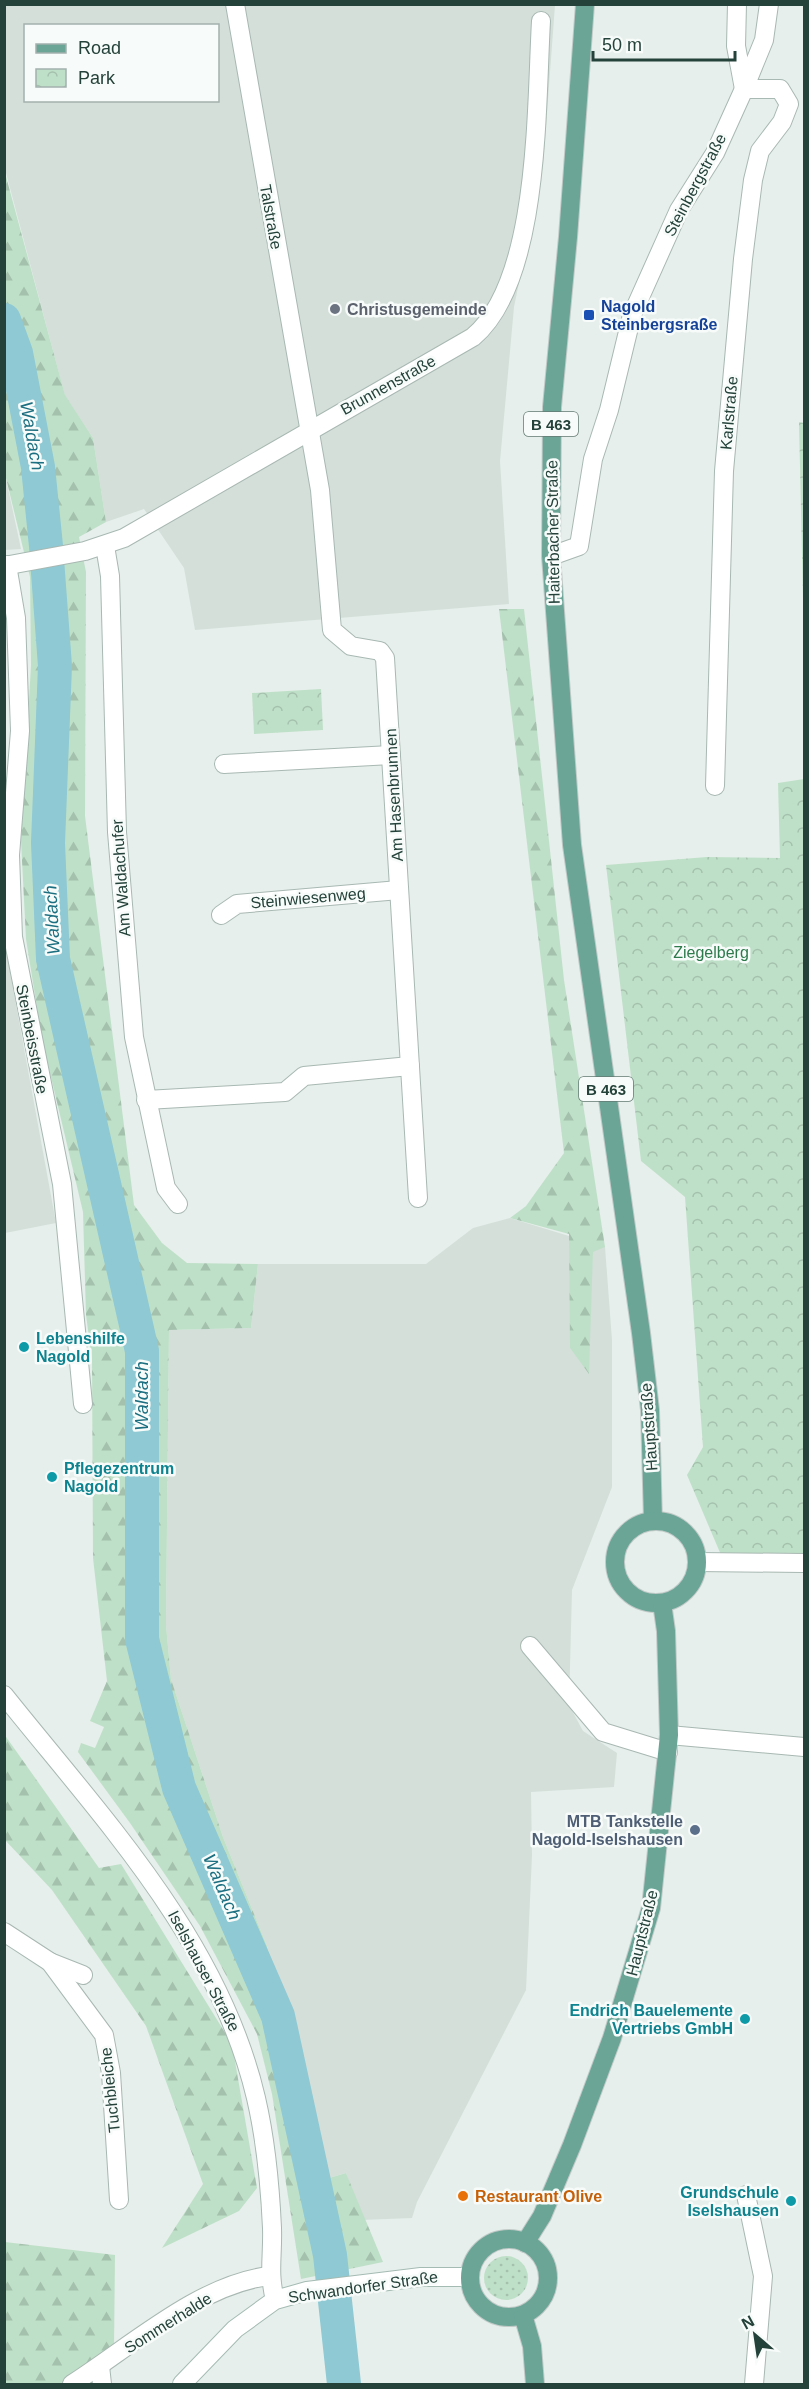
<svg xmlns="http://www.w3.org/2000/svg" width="809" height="2389" font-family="Helvetica,sans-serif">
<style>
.built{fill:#d4dfda;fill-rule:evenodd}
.grass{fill:url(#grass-dots)}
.forest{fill:url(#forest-firs)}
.park{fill:url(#park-crowns)}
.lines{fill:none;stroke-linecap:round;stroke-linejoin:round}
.river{stroke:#8ec9d4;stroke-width:34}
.minor-casing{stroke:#a8b8b2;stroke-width:20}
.tertiary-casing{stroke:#a8b8b2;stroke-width:20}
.secondary-casing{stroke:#a4bbb3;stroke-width:20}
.primary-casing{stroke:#c2cac8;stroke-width:20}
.minor{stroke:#fff;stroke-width:18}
.tertiary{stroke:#fff;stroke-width:18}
.secondary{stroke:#fff;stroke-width:18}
.primary{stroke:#6aa596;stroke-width:18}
.worship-dot{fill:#6b7280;stroke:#f7fbf9;stroke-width:2}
.transit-dot{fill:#1a4fb4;stroke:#f7fbf9;stroke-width:2}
.culture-dot{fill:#0f9aa8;stroke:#f7fbf9;stroke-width:2}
.service-dot{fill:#5c6f8a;stroke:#f7fbf9;stroke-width:2}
.food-dot{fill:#e8710a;stroke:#f7fbf9;stroke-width:2}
.labels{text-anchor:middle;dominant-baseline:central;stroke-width:5;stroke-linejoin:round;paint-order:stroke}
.shield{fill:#f7fbf9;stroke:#637a73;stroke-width:1.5}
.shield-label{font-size:15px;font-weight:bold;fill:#24423a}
.street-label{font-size:16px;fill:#24423a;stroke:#f7fbf9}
.transit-label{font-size:16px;font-weight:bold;fill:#164399;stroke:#f7fbf9;text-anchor:start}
.worship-label{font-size:16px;font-weight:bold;fill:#5b616d;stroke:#f7fbf9;text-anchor:start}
.park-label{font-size:16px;fill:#2d7a4b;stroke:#f7fbf9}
.culture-label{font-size:16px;font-weight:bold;fill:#0d838f;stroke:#f7fbf9;text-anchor:start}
.service-label{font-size:16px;font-weight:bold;fill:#4e5e75;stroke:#f7fbf9;text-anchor:end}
.food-label{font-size:16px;font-weight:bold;fill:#c56008;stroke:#f7fbf9;text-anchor:start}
.water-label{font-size:18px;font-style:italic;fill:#1c6f80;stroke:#f7fbf9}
</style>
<defs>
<pattern id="grass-dots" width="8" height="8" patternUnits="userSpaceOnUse" patternTransform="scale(1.5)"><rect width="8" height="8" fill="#bfe0c8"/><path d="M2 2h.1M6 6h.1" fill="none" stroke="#a4c1ad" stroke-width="1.8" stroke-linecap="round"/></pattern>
<pattern id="forest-firs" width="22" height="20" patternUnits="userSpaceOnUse" patternTransform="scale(1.5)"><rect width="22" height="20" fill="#bfe0c8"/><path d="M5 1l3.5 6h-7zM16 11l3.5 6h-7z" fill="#a4c1ad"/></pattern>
<pattern id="park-crowns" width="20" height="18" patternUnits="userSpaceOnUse" patternTransform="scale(1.5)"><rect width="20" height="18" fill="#bfe0c8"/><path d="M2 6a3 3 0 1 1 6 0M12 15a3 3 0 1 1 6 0" fill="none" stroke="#a4c1ad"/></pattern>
</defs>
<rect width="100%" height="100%" fill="#e6efeb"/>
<!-- built -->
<g class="built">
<path d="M5,5h550l-12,162 -29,140 -14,154 9,143 -314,26 -11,-62 -40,-59 -38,13 -13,-84 -28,-42 -60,-227zM26,26h192v74h-192z"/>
<polygon points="5,474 21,549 5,550"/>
<polygon points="4,939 56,1223 5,1233 4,1233"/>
<polygon points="510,1218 605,1247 612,1340 612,1487 572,1590 569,1705 583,1731 617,1753 614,1787 531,1792 532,1855 526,1990 417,2202 412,2218 362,2220 346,2173 329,2178 267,1946 223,1837 171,1679 166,1625 169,1330 251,1328 258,1264 426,1264 473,1228"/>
</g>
<!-- grass -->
<circle class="grass" cx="506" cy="2278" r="22"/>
<!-- forest -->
<g class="forest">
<polygon points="4,169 65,395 93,438 106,522 79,537 86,572 85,816 134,1205 162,1243 187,1263 258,1264 251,1328 169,1330 166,1625 171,1679 223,1837 267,1946 329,2178 346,2173 383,2262 301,2279 272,2094 257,2034 200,1926 130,1823 78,1752 81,1743 95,1748 104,1727 90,1721 107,1681 93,1558 92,1360 86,1315 83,1212 42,1039 26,939 21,841 31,665 30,577 5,474"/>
<polygon points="499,609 524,609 564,980 605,1247 593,1252 589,1374 570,1348 569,1234 510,1218 526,1206 564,1153"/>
<polygon points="4,1734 99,1868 121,1864 232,2044 257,2188 239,2211 162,2248 203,2184 146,2026 52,1890 5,1840"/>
<polygon points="5,2242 115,2255 114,2348 60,2384 5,2384"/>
</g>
<!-- park -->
<g class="park">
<polygon points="799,422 804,423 804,643"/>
<polygon points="321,689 323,730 254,734 252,693"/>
<polygon points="804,779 804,1563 724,1562 687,1475 703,1447 685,1197 641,1161 606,865 707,857 780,858 778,783"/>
</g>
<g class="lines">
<!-- river -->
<polyline class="river" points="4,320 16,353 38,467 46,546 55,666 48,843 53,959 142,1351 142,1639 179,1788 278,2016 330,2255 344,2384"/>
<defs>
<g id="minor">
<polyline points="235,4 320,490 332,630 351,646 380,651 385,658 418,1198"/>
<polyline points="737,4 736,46 744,89"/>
<polyline points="105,546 110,576 117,832 134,1037 166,1188 178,1204"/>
<polyline points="551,556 579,546 593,459 609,410 632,315 679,210 715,153 744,89 764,40 769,4"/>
<polyline points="7,565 16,618 20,731 10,855 13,937 62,1184 83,1404"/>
<path d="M4,566l81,-15 39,-13 349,-201c67,-56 63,-231 68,-316"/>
<polyline points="224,764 391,755"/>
<polyline points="715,786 724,471 743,259 753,180 760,151 782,122 789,104 780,89 744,89"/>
<polyline points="221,915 237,904 399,890"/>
<polyline points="146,1100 285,1092 304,1076 410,1066"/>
<polyline points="530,1646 603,1732 668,1752"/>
<path d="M4,1695c99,124 215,245 252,403 10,43 14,86 16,130 1,28 -4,44 3,72"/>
<polyline points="669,1735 804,1747"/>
<polyline points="4,1932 50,1962 83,1975"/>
<polyline points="50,1962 104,2035 111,2073 119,2200"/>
<polyline points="746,2195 763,2276 754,2384"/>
<polyline points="100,2366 102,2384"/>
<path d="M72,2384c58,-37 128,-100 197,-108"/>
</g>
<polyline id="tertiary" points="697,1562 804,1563"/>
<polyline id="secondary" points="182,2384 235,2329 275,2300 307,2291 421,2277 469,2277"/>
<g id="primary">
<polyline points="585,4 568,237 552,407 551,556 572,845 641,1333 650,1410 653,1521"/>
<circle cx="656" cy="1562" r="41"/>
<circle cx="509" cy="2278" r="39"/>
<polyline points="525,2243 542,2216 572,2145 612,2038 651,1908 669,1735 666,1631 662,1603"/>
<polyline points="523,2315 532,2346 535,2384"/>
</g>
</defs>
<!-- minor casing -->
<use href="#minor" class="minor-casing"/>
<!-- tertiary casing -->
<use href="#tertiary" class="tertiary-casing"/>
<!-- secondary casing -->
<use href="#secondary" class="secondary-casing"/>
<!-- primary casing -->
<use href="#primary" class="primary-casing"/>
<!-- minor -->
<use href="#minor" class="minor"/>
<!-- tertiary -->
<use href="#tertiary" class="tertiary"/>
<!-- secondary -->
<use href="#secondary" class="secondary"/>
<!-- primary -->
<use href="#primary" class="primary"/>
</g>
<!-- markers -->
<circle class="worship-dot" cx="335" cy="309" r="6"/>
<rect class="transit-dot" x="583" y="309" width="12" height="12" rx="3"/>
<g class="culture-dot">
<circle cx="24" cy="1347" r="6"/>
<circle cx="52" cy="1477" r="6"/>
<circle cx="745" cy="2019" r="6"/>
<circle cx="791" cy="2201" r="6"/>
</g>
<circle class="service-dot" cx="695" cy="1830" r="6"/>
<circle class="food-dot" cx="463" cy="2196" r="6"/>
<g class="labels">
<!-- shield labels -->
<g class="shield">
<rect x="524" y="412" width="54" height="24" rx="4.5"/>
<rect x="579" y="1077" width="54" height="24" rx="4.5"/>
</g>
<g class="shield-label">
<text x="551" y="424">B 463</text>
<text x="606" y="1089">B 463</text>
</g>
<!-- street labels -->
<g class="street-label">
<text transform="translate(695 185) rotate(-62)">Steinbergstraße</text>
<text transform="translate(271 217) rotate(80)">Talstraße</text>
<text transform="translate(388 385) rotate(-29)">Brunnenstraße</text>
<text transform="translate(729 413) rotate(-85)">Karlstraße</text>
<text transform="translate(553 532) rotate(-91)">Haiterbacher Straße</text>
<text transform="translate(394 795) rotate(-93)">Am Hasenbrunnen</text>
<text transform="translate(121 878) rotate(-94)">Am Waldachufer</text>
<text transform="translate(308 898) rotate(-5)">Steinwiesenweg</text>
<text transform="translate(32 1039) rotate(79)">Steinbeisstraße</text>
<text transform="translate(649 1427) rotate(-94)">Hauptstraße</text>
<text transform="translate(642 1933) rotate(-76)">Hauptstraße</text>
<text transform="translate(204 1971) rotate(62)">Iselshauser Straße</text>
<text transform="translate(110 2090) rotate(-96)">Tuchbleiche</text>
<text transform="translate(363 2287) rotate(-8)">Schwandorfer Straße</text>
<text transform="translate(168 2323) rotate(-32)">Sommerhalde</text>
</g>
<!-- transit labels -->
<g class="transit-label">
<text x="601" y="306">Nagold<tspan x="601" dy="18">Steinbergsraße</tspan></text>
</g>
<!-- worship labels -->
<g class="worship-label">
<text x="347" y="309">Christusgemeinde</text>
</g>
<!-- park labels -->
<g class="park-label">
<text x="711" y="952">Ziegelberg</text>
</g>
<!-- culture labels -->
<g class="culture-label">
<text x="36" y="1338">Lebenshilfe<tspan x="36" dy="18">Nagold</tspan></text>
<text x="64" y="1468">Pflegezentrum<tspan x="64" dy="18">Nagold</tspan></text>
<text x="733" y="2010" text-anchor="end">Endrich Bauelemente<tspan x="733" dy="18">Vertriebs GmbH</tspan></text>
<text x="779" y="2192" text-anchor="end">Grundschule<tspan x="779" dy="18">Iselshausen</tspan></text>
</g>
<!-- service labels -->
<g class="service-label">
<text x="683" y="1821">MTB Tankstelle<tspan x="683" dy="18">Nagold-Iselshausen</tspan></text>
</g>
<!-- food labels -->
<g class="food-label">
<text x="475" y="2196">Restaurant Olive</text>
</g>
<!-- water labels -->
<g class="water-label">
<text transform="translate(32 436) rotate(80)">Waldach</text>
<text transform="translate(52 920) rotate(-93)">Waldach</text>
<text transform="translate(142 1396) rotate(-90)">Waldach</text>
<text transform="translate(222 1887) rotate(67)">Waldach</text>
</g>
</g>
<!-- border -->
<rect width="809" height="2389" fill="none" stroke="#24423a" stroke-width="12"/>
<!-- legend -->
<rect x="24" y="24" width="195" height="78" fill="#f7fbf9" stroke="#a3b1ad" stroke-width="1.5"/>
<rect x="36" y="44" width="30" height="9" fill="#6aa596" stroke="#a3b1ad" stroke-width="1.5"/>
<text x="78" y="54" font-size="18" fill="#24423a">Road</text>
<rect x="36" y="69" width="30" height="18" fill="url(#park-crowns)" stroke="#a3b1ad" stroke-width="1.5"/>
<text x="78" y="84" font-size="18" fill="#24423a">Park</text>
<!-- north arrow -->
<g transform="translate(755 2335) rotate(331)" stroke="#f7fbf9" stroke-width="4.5" paint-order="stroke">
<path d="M0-4.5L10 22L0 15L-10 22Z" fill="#24423a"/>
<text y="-9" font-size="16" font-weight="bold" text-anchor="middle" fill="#24423a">N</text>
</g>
<!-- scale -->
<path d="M593 51v9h142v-9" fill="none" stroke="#24423a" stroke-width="3"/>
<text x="602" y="51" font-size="18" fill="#24423a" stroke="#f7fbf9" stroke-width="4.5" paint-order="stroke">50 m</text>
</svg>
